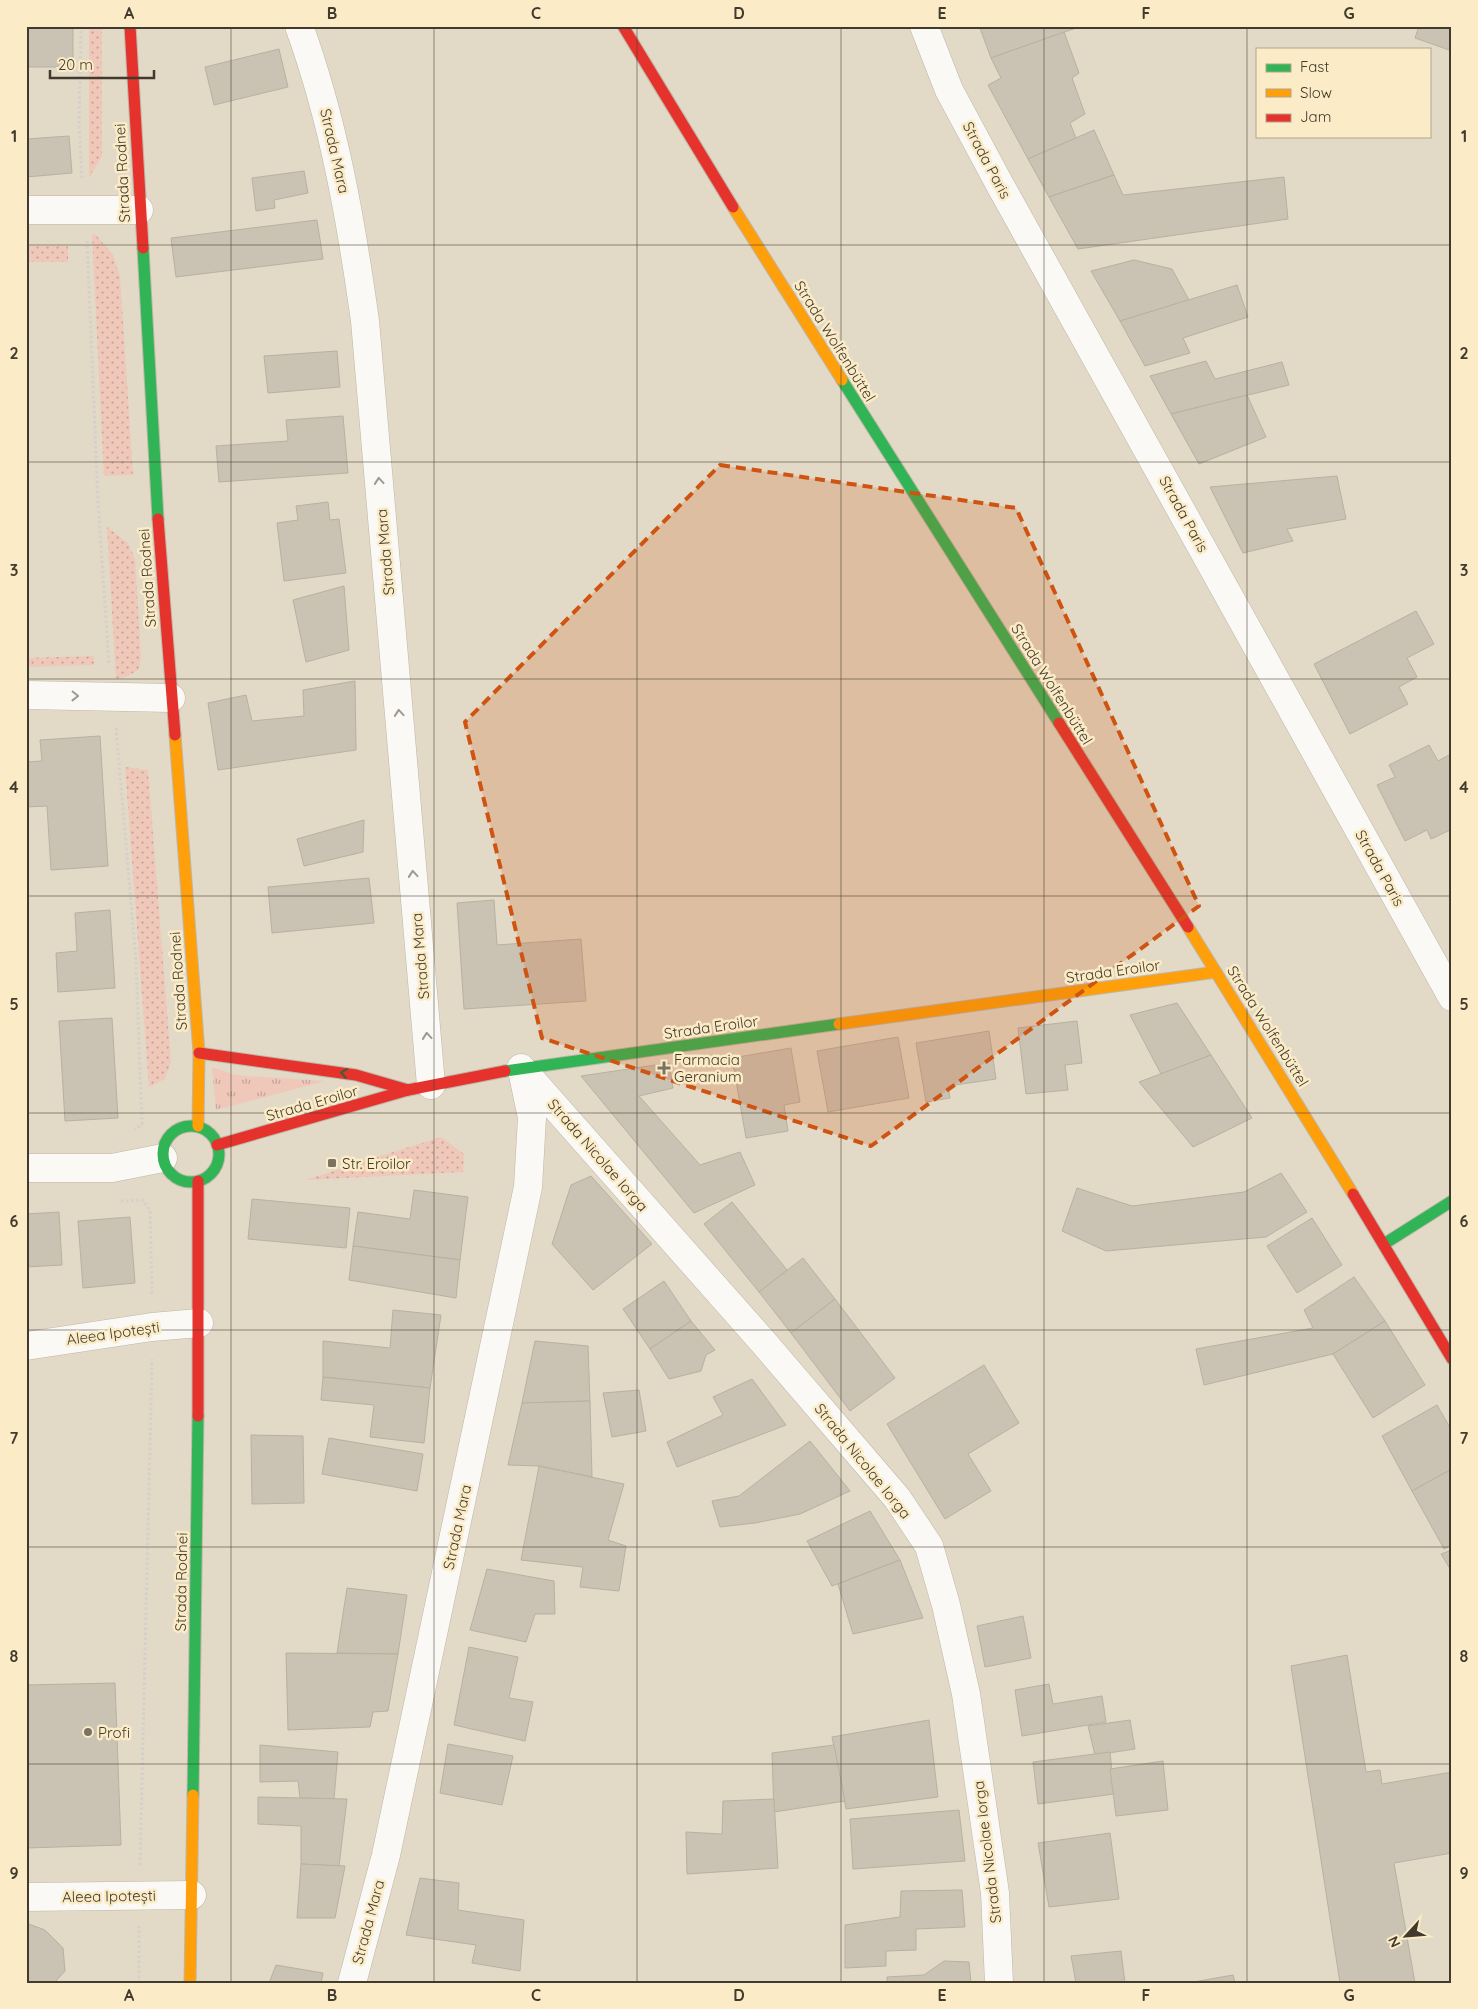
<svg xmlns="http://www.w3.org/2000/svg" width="1478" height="2009" font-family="Quicksand,sans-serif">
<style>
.grass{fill:url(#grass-dots)}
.park{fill:url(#park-tufts)}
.building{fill:#cac3b3;stroke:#b8b1a2}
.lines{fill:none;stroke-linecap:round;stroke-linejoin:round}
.street-casing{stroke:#beb7a7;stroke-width:29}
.fast-casing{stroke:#beb7a7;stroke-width:13}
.slow-casing{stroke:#beb7a7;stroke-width:13}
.jam-casing{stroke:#beb7a7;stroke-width:13}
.path{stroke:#d4d0cb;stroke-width:3;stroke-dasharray:2.5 2.5;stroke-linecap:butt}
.street{stroke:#fbf9f6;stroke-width:28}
.fast{stroke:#30b455;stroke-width:11}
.slow{stroke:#ff9f0a;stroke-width:11}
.jam{stroke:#e5322d;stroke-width:11}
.oneway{stroke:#9e9a92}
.oneway2{stroke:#3d5f39}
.marked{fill:#cf5411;fill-opacity:0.2;stroke:#cf5411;stroke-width:4;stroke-dasharray:10 6;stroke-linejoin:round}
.grid{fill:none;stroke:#423b2d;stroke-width:1;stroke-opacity:0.55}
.poi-dot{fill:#7a7263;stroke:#fbecc7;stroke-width:2}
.labels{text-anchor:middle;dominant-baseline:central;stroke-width:5;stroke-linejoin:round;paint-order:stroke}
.street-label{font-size:15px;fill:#423b2d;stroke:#fbecc7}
.poi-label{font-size:15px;fill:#423b2d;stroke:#fbecc7;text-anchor:start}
.neatline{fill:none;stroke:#423b2d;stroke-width:2}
.grid-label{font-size:16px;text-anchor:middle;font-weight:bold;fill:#423b2d}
</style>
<defs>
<pattern id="grass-dots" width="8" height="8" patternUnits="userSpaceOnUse" patternTransform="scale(1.25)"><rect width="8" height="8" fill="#f0c8ba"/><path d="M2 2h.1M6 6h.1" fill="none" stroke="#c4a498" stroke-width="1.8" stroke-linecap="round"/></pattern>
<pattern id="park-tufts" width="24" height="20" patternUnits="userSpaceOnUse" patternTransform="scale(1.25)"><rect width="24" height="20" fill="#f0c8ba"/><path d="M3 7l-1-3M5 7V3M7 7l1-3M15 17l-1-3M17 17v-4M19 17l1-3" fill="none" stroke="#c4a498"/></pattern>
</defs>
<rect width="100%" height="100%" fill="#e2d9c6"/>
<!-- grass -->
<g class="grass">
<polygon points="89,26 102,26 102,156 89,178"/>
<polygon points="92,234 96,235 113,255 120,277 133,475 104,476"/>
<rect x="26" y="246" width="42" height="16"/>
<polygon points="107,527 128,543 135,559 141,656 139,669 128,676 116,679"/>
<polygon points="94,656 94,665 26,667 26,658"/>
<polygon points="125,767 148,770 171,1062 165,1079 149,1087"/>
<polygon points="441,1137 464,1154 463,1172 305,1180"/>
</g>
<!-- park -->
<polygon class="park" points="212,1067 235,1075 325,1081 216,1110"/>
<!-- building -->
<g class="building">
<rect x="26" y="26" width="47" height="41"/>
<polygon points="983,26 1075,26 1076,28 991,58 980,28"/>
<polygon points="1419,26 1452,26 1452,51 1415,38"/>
<polygon points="1064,32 1079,73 1072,78 1085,114 1070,123 1076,138 1028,159 988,85 1001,78 991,58"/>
<polygon points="279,49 288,87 214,105 205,67"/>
<polygon points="1094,130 1114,175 1049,197 1028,159"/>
<polygon points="69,136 72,173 26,177 26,137 26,139"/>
<polygon points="304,171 308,193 274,200 275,208 256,211 252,178"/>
<polygon points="1114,175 1123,195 1284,177 1288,219 1078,249 1049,197"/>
<polygon points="317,220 323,259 176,277 171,238"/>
<polygon points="1134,260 1172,269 1189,300 1120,321 1091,271"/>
<polygon points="1237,285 1248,317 1183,338 1190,353 1145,366 1120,321"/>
<polygon points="337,351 340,387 268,393 264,356"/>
<polygon points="1206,361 1215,379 1282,362 1289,385 1171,414 1150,376"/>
<polygon points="1247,395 1266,437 1199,464 1171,414"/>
<polygon points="343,416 348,473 219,482 216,446 288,441 286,420"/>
<polygon points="1337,476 1346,519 1287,529 1293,541 1243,553 1210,487"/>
<polygon points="328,502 330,520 339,519 346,573 284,581 277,523 298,520 296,506"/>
<polygon points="344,586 349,650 306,662 293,600"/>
<polygon points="1416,611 1434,644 1407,658 1417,677 1399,687 1408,704 1350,734 1314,664"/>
<polygon points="355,681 356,750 218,770 208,703 246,695 252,721 304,716 303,690"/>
<polygon points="100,736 108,866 51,870 47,806 26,807 26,762 42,761 40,740"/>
<polygon points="1429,745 1438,761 1449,755 1452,760 1452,829 1431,839 1427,830 1405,841 1377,785 1395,777 1389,765"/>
<polygon points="364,820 363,852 304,866 297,839"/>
<polygon points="369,878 374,923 272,933 268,887"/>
<polygon points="494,900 497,945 581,939 586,1001 464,1009 457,903"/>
<polygon points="110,910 115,988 58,992 56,953 77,951 75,913"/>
<polygon points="1177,1003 1211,1055 1161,1074 1130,1015"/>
<polygon points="112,1018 118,1118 65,1121 59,1021"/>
<polygon points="1077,1021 1082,1063 1065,1065 1068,1090 1026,1094 1018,1028"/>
<polygon points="989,1031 996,1079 948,1086 950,1098 926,1102 916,1043"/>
<polygon points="898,1037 909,1098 828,1112 817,1051"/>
<polygon points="791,1048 800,1102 784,1105 788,1131 746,1138 732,1058"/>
<polygon points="1211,1055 1252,1118 1193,1147 1139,1082"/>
<polygon points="669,1063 673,1088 639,1096 700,1165 740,1152 755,1185 694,1213 581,1076"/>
<polygon points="1281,1173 1307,1212 1266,1237 1106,1251 1062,1231 1077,1188 1132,1206 1244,1192"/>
<polygon points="591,1176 652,1244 593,1290 552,1244 571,1185"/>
<polygon points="414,1190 468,1197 460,1260 353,1246 358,1212 410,1219"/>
<polygon points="252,1199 350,1208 346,1248 248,1239"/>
<polygon points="732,1202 787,1270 759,1292 704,1224"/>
<polygon points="59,1212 62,1265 26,1267 26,1214"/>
<polygon points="130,1217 135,1283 83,1288 78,1221"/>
<polygon points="1312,1218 1342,1265 1297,1293 1267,1246"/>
<polygon points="353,1246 460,1260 456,1298 349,1280"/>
<polygon points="803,1258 835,1299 791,1333 759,1292"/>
<polygon points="1354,1277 1385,1321 1333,1354 1204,1385 1196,1349 1313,1328 1304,1310"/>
<polygon points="664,1281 691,1321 650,1349 623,1309"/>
<polygon points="835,1299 895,1378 850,1411 791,1333"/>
<polygon points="393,1310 441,1315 430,1388 323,1377 323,1341 390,1348"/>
<polygon points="691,1321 715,1350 706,1355 701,1371 669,1379 650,1349"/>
<polygon points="1385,1321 1425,1385 1373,1418 1333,1354"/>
<polygon points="535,1341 588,1346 590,1401 522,1403"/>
<polygon points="984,1365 1019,1423 968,1454 991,1491 945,1519 887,1424"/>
<polygon points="323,1377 430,1388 424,1443 370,1437 374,1405 321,1400"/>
<polygon points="752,1379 786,1425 677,1467 667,1442 723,1415 713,1397"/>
<polygon points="639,1390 646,1431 612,1437 603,1393"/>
<polygon points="590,1401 592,1477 539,1466 508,1465 522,1403"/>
<polygon points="1437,1405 1452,1431 1452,1469 1412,1491 1382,1436"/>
<polygon points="251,1435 303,1436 304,1503 252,1504"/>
<polygon points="329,1438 423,1454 417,1491 322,1474"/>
<polygon points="810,1441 850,1491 800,1514 755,1523 720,1527 712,1501 739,1496"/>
<polygon points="539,1466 624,1484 608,1540 626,1546 619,1591 580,1587 583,1567 521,1560"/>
<polygon points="1452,1469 1452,1545 1444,1549 1412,1491"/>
<polygon points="870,1511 900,1560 832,1586 807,1541"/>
<polygon points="1452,1550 1452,1572 1441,1554"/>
<polygon points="900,1560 923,1618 853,1634 838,1584"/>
<polygon points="487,1569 554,1581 555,1614 535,1614 526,1642 470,1630"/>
<polygon points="347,1588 407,1595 398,1654 337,1653"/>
<polygon points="1023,1616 1031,1658 985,1667 977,1626"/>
<polygon points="469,1647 518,1657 509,1698 533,1702 525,1741 454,1725"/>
<polygon points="286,1653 398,1654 388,1711 373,1712 370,1727 288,1730"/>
<polygon points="1347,1655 1366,1772 1380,1770 1382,1784 1452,1772 1452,1853 1394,1863 1415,1983 1340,1983 1291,1666"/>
<polygon points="115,1683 121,1845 26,1848 26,1685"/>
<polygon points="1049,1684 1053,1704 1102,1696 1106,1722 1022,1736 1015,1690"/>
<polygon points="929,1720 938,1797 846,1809 832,1737"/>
<polygon points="1130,1720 1135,1749 1095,1755 1088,1726"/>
<polygon points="448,1744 513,1756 502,1805 440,1793"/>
<polygon points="260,1745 338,1752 334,1799 300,1798 298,1781 260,1782"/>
<polygon points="834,1745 845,1801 774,1812 772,1753"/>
<polygon points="1110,1752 1114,1794 1038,1804 1033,1762"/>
<polygon points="1163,1761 1168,1810 1116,1816 1110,1769"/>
<polygon points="258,1797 347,1799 339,1866 301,1864 301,1826 258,1824"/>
<polygon points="774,1799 778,1868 687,1874 686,1832 722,1834 723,1801"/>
<polygon points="959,1810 965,1861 853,1869 850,1819"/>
<polygon points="1110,1833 1119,1899 1049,1907 1038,1843"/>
<polygon points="301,1864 345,1866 335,1918 297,1918"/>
<polygon points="420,1878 459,1883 458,1910 524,1920 520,1971 472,1963 476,1945 406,1935"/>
<polygon points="962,1890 965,1927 916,1929 916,1950 886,1951 886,1966 845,1968 845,1925 900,1917 901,1891"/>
<polygon points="26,1923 45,1930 63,1948 65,1971 54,1983 26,1983"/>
<polygon points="1121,1951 1125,1983 1076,1983 1071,1956"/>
<polygon points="944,1961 969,1962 971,1983 887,1983 887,1977 924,1975"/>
<polygon points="276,1965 323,1973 321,1983 269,1983"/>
<polygon points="1233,1975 1235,1983 1188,1983"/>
</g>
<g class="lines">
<defs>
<g id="street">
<path d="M299,26c35,96 52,195 66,295l66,764"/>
<polyline points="924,26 949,90 1000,185 1452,997"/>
<polyline points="26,210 139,210"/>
<polyline points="26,695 171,698"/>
<polyline points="521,1068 764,1343 897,1498 929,1546 946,1605 966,1694 995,1893 999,1983"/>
<polyline points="26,1168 112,1168 163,1158"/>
<polyline points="26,1346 152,1327 199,1323"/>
<polyline points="26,1897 192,1895"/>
<polyline points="352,1983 386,1855 528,1187 532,1118 522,1070"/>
</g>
<g id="fast">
<polyline points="143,248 158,519"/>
<polyline points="842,380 1059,723"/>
<polyline points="505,1071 839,1024"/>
<circle cx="191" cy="1154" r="28"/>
<polyline points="1384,1244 1452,1201"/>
<polyline points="193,1795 198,1416"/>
</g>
<g id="slow">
<polyline points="733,207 842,380"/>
<polyline points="175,735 199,1053 198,1126"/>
<polyline points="1188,927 1353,1194"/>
<polyline points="839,1024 1216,972"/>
<polyline points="190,1983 193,1795"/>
</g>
<g id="jam">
<polyline points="130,26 143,248"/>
<polyline points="623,26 733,207"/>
<polyline points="158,519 175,735"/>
<polyline points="1059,723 1188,927"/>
<polyline points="199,1053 356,1075 408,1090"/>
<polyline points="217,1145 408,1090 505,1071"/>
<polyline points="1353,1194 1452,1359"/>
<polyline points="198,1416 198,1181"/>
</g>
</defs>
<!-- street casing -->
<use href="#street" class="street-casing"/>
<!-- fast casing -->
<use href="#fast" class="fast-casing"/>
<!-- slow casing -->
<use href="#slow" class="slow-casing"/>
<!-- jam casing -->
<use href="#jam" class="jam-casing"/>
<!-- path -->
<g class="path">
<polyline points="81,26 79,122 82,178"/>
<polyline points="87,241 98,501 109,664"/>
<polyline points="116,728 136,961 142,1124 135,1130"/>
<polyline points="121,1201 142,1200 150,1210 152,1295"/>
<polyline points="140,1865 152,1359"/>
<polyline points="139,1983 139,1926"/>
</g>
<!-- street -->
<use href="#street" class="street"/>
<!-- fast -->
<use href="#fast" class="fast"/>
<!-- slow -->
<use href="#slow" class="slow"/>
<!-- jam -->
<use href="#jam" class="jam"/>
</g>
<!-- one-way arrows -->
<defs><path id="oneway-chevron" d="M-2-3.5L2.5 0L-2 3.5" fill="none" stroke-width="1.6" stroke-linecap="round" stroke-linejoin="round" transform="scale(1.25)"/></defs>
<g class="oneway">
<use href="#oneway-chevron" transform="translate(379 481) rotate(-95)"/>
<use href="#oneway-chevron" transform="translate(75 696) rotate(1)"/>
<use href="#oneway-chevron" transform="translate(399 713) rotate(-95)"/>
<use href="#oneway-chevron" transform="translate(413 874) rotate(-95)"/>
<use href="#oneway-chevron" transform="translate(427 1036) rotate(-95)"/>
</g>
<use class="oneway2" href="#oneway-chevron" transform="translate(344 1073) rotate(-172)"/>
<!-- marked area -->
<path class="marked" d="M720,465l296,43 183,398 -328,240 -329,-108 -77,-316z"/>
<!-- grid -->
<path class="grid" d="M231,26v1957M434,26v1957M637,26v1957M841,26v1957M1044,26v1957M1247,26v1957M26,245h1426M26,462h1426M26,679h1426M26,896h1426M26,1113h1426M26,1330h1426M26,1547h1426M26,1764h1426"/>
<!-- markers -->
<g class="poi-dot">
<path d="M661.5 1060.5h5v5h5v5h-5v5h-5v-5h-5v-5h5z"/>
<rect x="327" y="1158" width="10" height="10" rx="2.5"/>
<circle cx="88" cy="1732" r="5"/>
</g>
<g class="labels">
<!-- street labels -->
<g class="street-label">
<text transform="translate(335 151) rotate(77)">Strada Mara</text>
<text transform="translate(987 160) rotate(62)">Strada Paris</text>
<text transform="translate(122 173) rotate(-93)">Strada Rodnei</text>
<text transform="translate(835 341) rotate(58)">Strada Wolfenbüttel</text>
<text transform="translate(1184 514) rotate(61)">Strada Paris</text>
<text transform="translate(385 552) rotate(-95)">Strada Mara</text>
<text transform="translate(147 578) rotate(-94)">Strada Rodnei</text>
<text transform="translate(1052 684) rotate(58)">Strada Wolfenbüttel</text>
<text transform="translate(1380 868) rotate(61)">Strada Paris</text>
<text transform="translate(420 956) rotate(-95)">Strada Mara</text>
<text transform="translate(1113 971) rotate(-8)">Strada Eroilor</text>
<text transform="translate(178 981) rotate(-94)">Strada Rodnei</text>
<text transform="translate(1268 1026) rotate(58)">Strada Wolfenbüttel</text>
<text transform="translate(711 1027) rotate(-8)">Strada Eroilor</text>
<text transform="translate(312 1103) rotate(-16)">Strada Eroilor</text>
<text transform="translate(598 1155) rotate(49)">Strada Nicolae Iorga</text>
<text transform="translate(113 1333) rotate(-8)">Aleea Ipotești</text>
<text transform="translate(863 1461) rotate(51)">Strada Nicolae Iorga</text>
<text transform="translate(457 1527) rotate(-78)">Strada Mara</text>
<text transform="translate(181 1582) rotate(-89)">Strada Rodnei</text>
<text transform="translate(987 1852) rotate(-97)">Strada Nicolae Iorga</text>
<text transform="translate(109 1896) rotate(-1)">Aleea Ipotești</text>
<text transform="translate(368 1922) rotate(-75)">Strada Mara</text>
</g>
<!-- poi labels -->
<g class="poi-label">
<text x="674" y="1059">Farmacia<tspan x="674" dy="17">Geranium</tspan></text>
<text x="342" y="1163">Str. Eroilor</text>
<text x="98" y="1732">Profi</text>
</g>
</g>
<!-- border -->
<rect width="1478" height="2009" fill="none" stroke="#fbecc7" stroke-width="55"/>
<!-- legend -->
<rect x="1256" y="48" width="175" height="90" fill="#fbecc7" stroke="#b1a589"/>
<rect x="1266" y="64" width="25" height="8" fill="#30b455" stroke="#b1a589"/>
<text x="1300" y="72" font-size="15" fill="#423b2d">Fast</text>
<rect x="1266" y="89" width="25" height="8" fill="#ff9f0a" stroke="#b1a589"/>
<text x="1300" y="98" font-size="15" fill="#423b2d">Slow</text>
<rect x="1266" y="114" width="25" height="8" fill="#e5322d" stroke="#b1a589"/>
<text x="1300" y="122" font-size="15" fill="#423b2d">Jam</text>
<!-- north arrow -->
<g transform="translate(1406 1936) rotate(244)" stroke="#fbecc7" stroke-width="4" paint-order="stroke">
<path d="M0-4L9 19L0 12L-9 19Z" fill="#423b2d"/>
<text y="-8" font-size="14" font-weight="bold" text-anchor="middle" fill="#423b2d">N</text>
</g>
<!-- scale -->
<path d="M50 70v8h104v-8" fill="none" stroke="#423b2d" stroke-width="2.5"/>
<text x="58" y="70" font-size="15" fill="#423b2d" stroke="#fbecc7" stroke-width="4" paint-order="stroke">20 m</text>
<rect x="28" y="28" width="1422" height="1954" class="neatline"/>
<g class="grid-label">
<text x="129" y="19">A</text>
<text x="332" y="19">B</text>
<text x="536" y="19">C</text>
<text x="739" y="19">D</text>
<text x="942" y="19">E</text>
<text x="1146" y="19">F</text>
<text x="1349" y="19">G</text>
<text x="14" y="142">1</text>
<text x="1464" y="142">1</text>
<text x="14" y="359">2</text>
<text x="1464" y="359">2</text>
<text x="14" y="576">3</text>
<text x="1464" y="576">3</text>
<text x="14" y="793">4</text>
<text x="1464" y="793">4</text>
<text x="14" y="1010">5</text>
<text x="1464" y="1010">5</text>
<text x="14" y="1227">6</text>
<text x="1464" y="1227">6</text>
<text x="14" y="1444">7</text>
<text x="1464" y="1444">7</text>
<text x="14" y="1662">8</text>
<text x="1464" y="1662">8</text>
<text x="14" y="1879">9</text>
<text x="1464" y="1879">9</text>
<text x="129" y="2001">A</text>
<text x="332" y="2001">B</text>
<text x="536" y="2001">C</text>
<text x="739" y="2001">D</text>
<text x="942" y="2001">E</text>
<text x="1146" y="2001">F</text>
<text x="1349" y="2001">G</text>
</g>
</svg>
